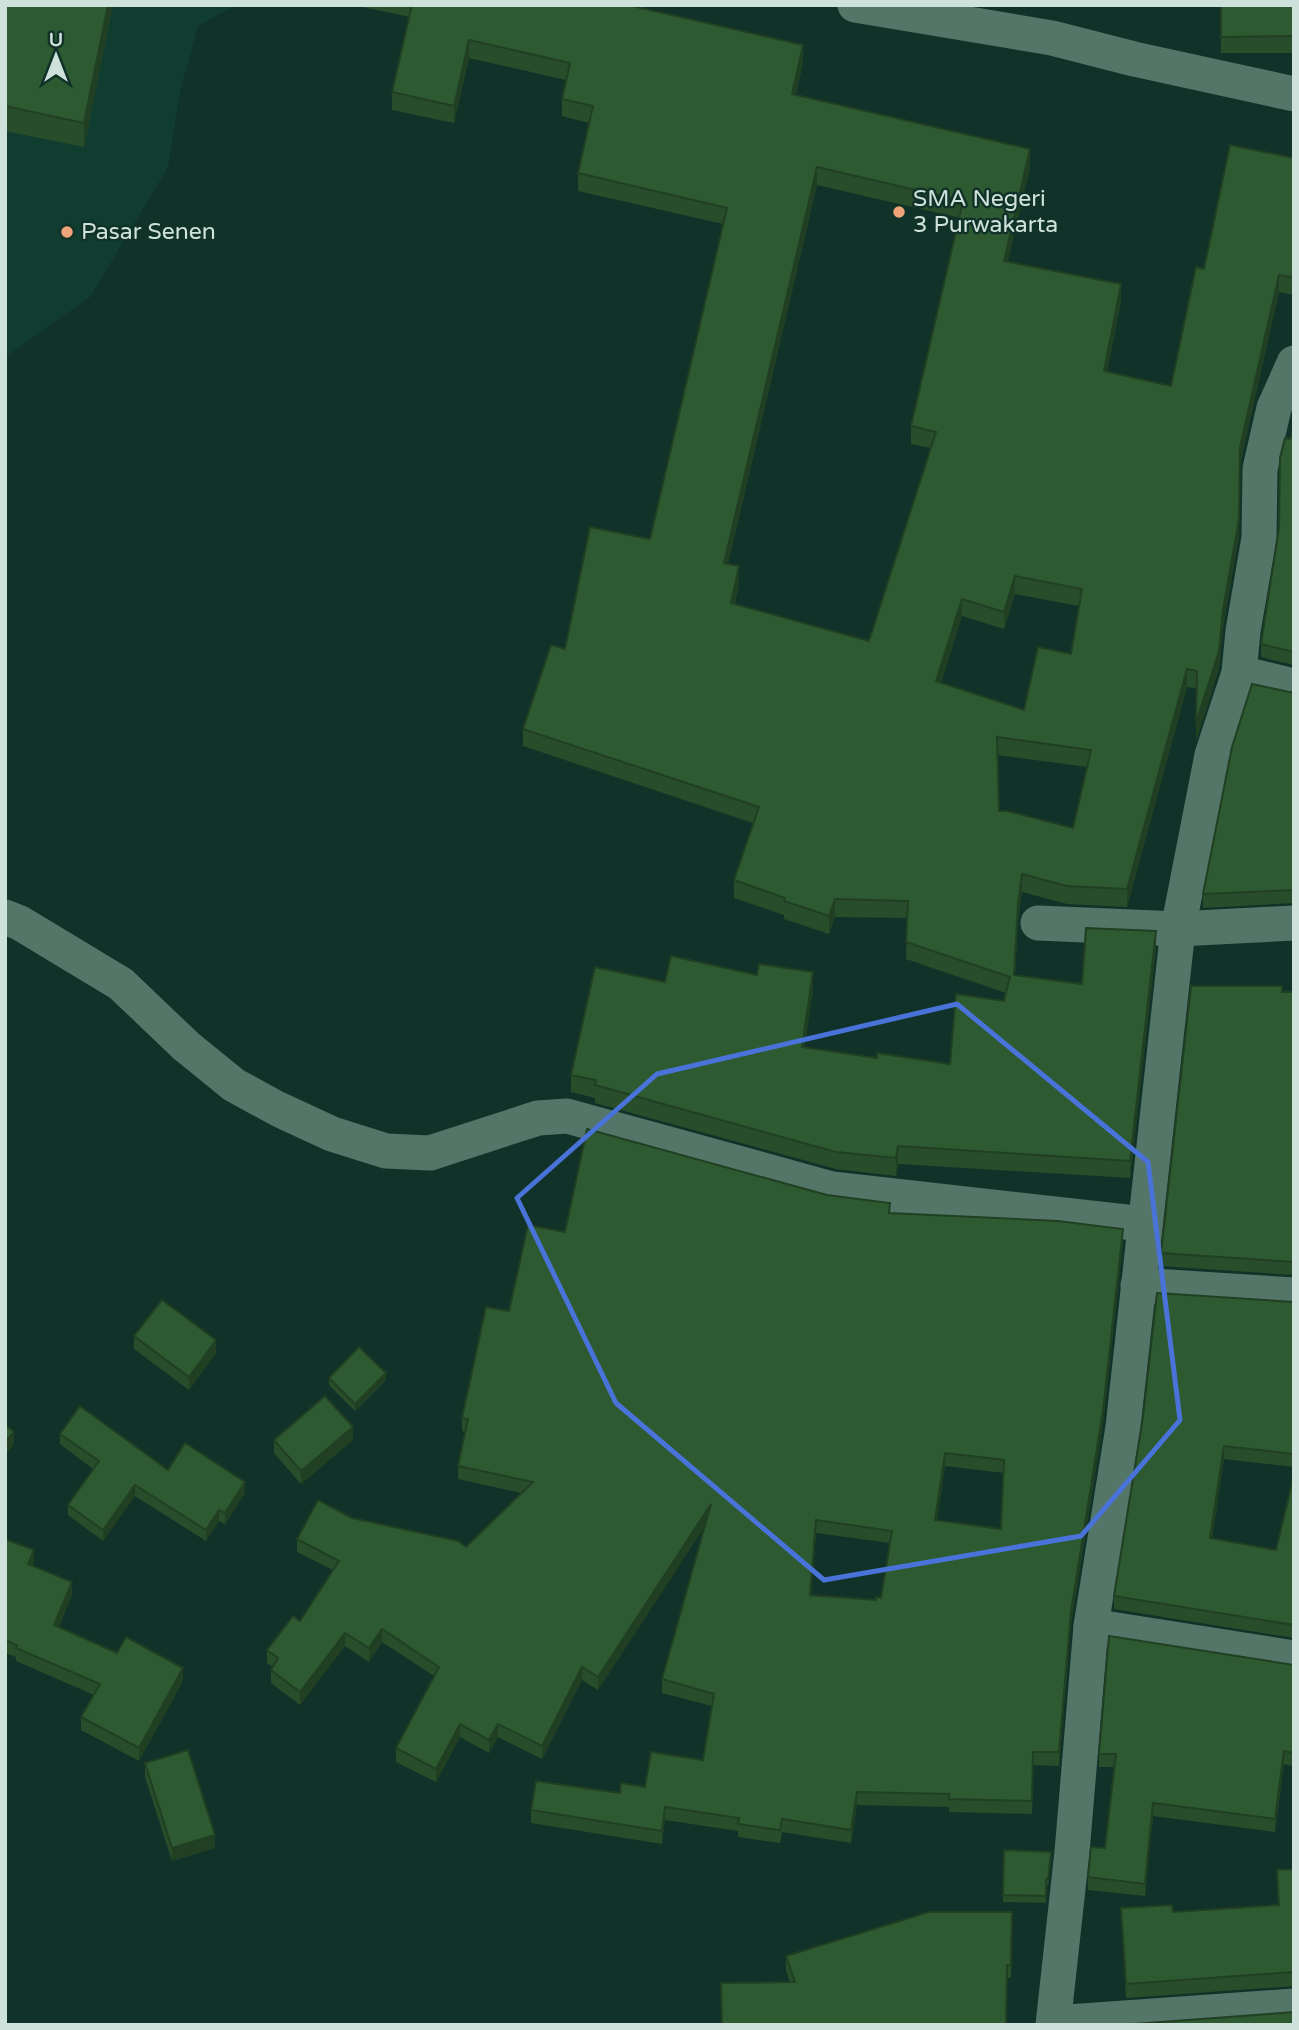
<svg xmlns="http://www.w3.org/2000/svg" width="1299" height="2030" font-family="'Varela Round',sans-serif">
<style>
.built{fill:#113d30}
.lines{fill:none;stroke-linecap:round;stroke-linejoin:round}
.minor{stroke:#547669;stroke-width:35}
.wall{fill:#284d2b;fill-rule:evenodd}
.shaded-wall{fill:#203f23}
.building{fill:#2e5a32;stroke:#203f23;stroke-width:2;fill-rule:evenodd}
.marked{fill:none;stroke:#4973d8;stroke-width:5;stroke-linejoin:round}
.poi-dot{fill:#efa378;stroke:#113228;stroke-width:2.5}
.labels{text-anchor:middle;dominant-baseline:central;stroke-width:5;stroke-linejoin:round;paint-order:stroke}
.poi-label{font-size:23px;fill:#cee1da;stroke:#113228;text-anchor:start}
</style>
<rect width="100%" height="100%" fill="#113228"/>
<!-- built -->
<polygon class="built" points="5,5 236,5 198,26 180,92 168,167 90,297 5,357"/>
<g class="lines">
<!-- minor -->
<g class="minor">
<polyline points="855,5 1052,38 1134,59 1294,94"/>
<polyline points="1239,673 1294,686"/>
<polyline points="5,917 20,923 121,984 186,1046 234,1085 278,1109 332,1134 386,1151 430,1153 538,1118 567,1116 832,1189 1144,1224"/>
<polyline points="1038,923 1178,929 1294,923"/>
<polyline points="1138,1285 1294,1295"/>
<polyline points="1091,1626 1294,1658"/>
<polyline points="1054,2023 1294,2006"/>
<polyline points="1053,2025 1072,1852 1091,1626 1123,1427 1178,929 1212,755 1239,673 1243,631 1259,538 1260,469 1274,408 1294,363"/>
</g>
</g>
<!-- wall -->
<g class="wall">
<polygon points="5,5 113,5 84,147 5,131"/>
<path d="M628,5l175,58 -7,31 234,73 -22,94 113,40 -14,71 64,14 33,-117 90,-111v133l-1,4 -14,-3 -39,173 -1,71 -16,92 -4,41 -23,72v-53l-9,-1 -60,220 -60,-3 -45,-12 -4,29 -3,54 67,9 74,-36 -26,230 -232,-14 -2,12 -60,-7 -241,-66v-5l-24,-6v-17l94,-93 148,8 -9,58 73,10 73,6 54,-63 2,-8 -100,-34 1,-41 -72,-1 -6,17 -45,-15v-4l-50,-17v-18l19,-57 -230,-77v-17l42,-80 85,-110 73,-315 -145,-33v-18l11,-50 -27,-7v-17l4,-19 -97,-22 -15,65 -62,-13v-18l18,-75 -52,-11zM817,185l143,33 -49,208v18l20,4 -62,193 -134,-37 4,-20 -11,-20zM1015,594l64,12 -8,48 -47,56 -83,-27 21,-67 42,13zM997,755l90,12 -14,61 -74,-17z"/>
<rect x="1221" y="5" width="73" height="48"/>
<polygon points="1294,429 1294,665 1261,657 1261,644 1279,528 1290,439"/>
<polygon points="1289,692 1294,692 1294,903 1203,908 1203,894"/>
<polygon points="1282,992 1294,992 1294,1275 1161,1266 1161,1253"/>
<path d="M890,1213l233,29 -20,182 -32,200 -12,142 -26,-1 -1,49 -83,-2v-5l-92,-2 -6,38 -69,-11 -2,11 -42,-6v-6l-73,-11 -3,24 -131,-21v-13l114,-23 58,-27 9,-54 -50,-13v-14l42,-152 -106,163 -16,-10 -40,79 -44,-22 -9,16 -29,-16 -24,45 -40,-20v-14l38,-72 -52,-34 -13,20 -24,-16 -45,59 -29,-22v-13l2,-3 -6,-4v-13l33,-29 33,-51 -36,-18v-13l55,-21 114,29 56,-54 -64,-14v-13l7,-34 -3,-1v-13l47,-107 56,-79zM945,1466l59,7 -3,56 -64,-9zM816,1533l74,10 -9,55 -5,2 -65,-4z"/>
<polygon points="1294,1302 1294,1467 1224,1459 1212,1539 1276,1550 1294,1474 1294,1638 1114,1609 1114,1596"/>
<polygon points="134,1336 216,1353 189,1390 134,1349"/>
<polygon points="329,1378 386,1380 355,1411 329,1385"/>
<polygon points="60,1434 168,1470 245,1493 225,1524 219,1521 206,1541 135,1496 103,1541 68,1515 68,1505 93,1469 60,1444"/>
<polygon points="274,1440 353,1440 301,1484 274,1453"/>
<polygon points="5,1539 34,1564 33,1566 72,1595 59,1627 183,1681 139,1761 81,1730 81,1717 94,1695 16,1661 16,1657 5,1653"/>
<polygon points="1291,1665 1294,1665 1294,1756 1292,1766 1284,1764 1275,1832 1153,1816 1145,1896 1088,1890 1088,1877 1105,1848 1114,1767 1099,1767 1099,1754"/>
<polygon points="145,1763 215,1848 172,1861 145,1777"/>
<polygon points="1004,1850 1051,1859 1048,1886 1046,1885 1046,1903 1003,1902"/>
<polygon points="1294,1869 1294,1986 1126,1998 1121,1908 1173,1912 1278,1905 1277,1870"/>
<polygon points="1012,1912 1011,1978 790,1982 786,1970 786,1956"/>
</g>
<!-- shaded-wall -->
<g class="shaded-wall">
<polygon points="108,5 113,5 84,147 84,123"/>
<polygon points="469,40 469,58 454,123 454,106"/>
<polygon points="803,45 803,63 792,111 792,94"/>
<polygon points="1030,149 1030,167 1004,278 1004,261"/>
<polygon points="817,167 817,185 724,581 724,563"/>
<polygon points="1279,275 1279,292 1240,465 1239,536 1223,628 1219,669 1196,741 1196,723 1240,447"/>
<polygon points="1121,284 1121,301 1104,389 1104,371"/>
<polygon points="739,566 739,584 731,621 731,603"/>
<polygon points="1015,576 1015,594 1004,629 1004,612"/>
<polygon points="962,599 962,616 936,699 936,681"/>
<polygon points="1187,669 1187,687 1127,907 1127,889"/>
<polygon points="1022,874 1022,892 1018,921 1014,993 1018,904"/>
<polygon points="835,899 835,917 829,934 829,916"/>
<polygon points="1156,931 1156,948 1130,1178 1130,1161"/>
<polygon points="813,972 813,990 802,1065 802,1047"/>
<polygon points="898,1146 898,1164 896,1176 896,1158"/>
<polygon points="1123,1229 1123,1242 1103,1424 1071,1624 1059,1766 1059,1752 1071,1611"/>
<polygon points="216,1340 216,1353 189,1390 189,1377"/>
<polygon points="386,1373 386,1380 355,1411 355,1404"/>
<polygon points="353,1427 353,1440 301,1484 301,1471"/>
<polygon points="14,1432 14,1445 5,1455 5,1442"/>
<polygon points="1224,1446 1224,1459 1210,1551 1210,1538"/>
<polygon points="945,1453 945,1466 935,1533 935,1520"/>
<polygon points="245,1482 245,1493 225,1524 225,1513"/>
<polygon points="135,1485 135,1496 103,1541 103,1530"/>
<polygon points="711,1504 711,1517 598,1690 598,1677"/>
<polygon points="219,1510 219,1521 206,1541 206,1530"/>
<polygon points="816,1520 816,1533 810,1609 810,1595"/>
<polygon points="34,1550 34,1564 28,1577 28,1564"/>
<polygon points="72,1582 72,1595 54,1638 54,1625"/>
<polygon points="382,1629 382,1642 369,1662 369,1648"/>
<polygon points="345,1633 345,1646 300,1705 300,1692"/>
<polygon points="582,1667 582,1680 542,1759 542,1746"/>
<polygon points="183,1668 183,1681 139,1761 139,1748"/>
<polygon points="460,1724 460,1737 436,1782 436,1769"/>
<polygon points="498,1724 498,1737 489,1753 489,1740"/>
<polygon points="1294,1743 1294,1756 1292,1766 1292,1753"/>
<polygon points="1284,1751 1284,1764 1275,1832 1275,1819"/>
<polygon points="857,1792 857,1805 851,1843 851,1830"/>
<polygon points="1153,1803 1153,1816 1145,1896 1145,1884"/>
<polygon points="665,1807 665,1820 662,1844 662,1831"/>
<polygon points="215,1835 215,1848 172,1861 172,1848"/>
</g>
<!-- building -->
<g class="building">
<polygon points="5,5 108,5 84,123 5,106"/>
<path d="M412,5h216l175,40 -11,49 238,55 -26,112 117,23 -17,87 67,15 25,-119 8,2 26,-124 64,13v115l-1,4 -14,-2 -39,172 -1,72 -16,91 -4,41 -23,72 1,-52 -10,-2 -60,220 -60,-3 -45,-12 -4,30 -4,71 68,9 4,-56 70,3 -26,230 -232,-15 -2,12 -60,-6 -241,-67 1,-5 -25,-5 24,-108 70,15 6,-26 86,19 2,-11 54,8 -11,75 75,11v-5l73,11 6,-70 48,7 6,-24 -104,-35 2,-41 -73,-2 -6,17 -45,-15 1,-3 -51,-18 25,-73 -236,-78 28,-84 14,4 25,-122 60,12 77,-331 -149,-35 15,-67 -31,-7 8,-36 -101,-23 -15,66 -62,-14zM817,167l146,34 -52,225 25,6 -67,209 -138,-38 8,-37 -15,-3zM1015,576l67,13 -11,65 -33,-7 -14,63 -88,-29 26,-82 42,13zM997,737l94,13 -18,78 -66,-17h-8z"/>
<polygon points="1221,5 1294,5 1294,36 1221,37"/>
<polygon points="1294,429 1294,652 1261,644 1279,528 1280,458 1285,438 1290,439"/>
<polygon points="1252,684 1289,692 1294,692 1294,890 1203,894 1232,747"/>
<polygon points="1191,986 1282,986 1282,992 1294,992 1294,1262 1161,1253"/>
<path d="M587,1129l240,66 63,8 -1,10 169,8 65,8 -20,182 -32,200 -12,141h-26l-1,49 -83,-2v-5l-92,-2 -6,38 -69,-11 -2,11 -42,-6 1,-6 -74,-11 -3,24 -131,-21 5,-29 84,12 1,-10 24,4 6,-35 52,8 11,-66 -52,-15 49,-175 -113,173 -16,-10 -40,79 -44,-22 -9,16 -29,-16 -24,45 -40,-21 43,-81 -57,-38 -13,19 -24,-15 -45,59 -29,-22 7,-12 -11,-8 26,-34 7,5 39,-60 -42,-22 21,-39 34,18 106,23 8,6 67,-65 -75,-16 10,-47 -6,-1 24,-111 23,4 19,-86 37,7zM945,1453l59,7 -3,69 -66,-9zM816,1520l76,11 -11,67 -5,-1v3l-66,-5z"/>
<polygon points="1157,1293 1294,1302 1294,1454 1224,1446 1210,1538 1276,1550 1294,1475 1294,1625 1114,1596 1143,1417"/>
<polygon points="162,1300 216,1340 189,1377 134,1336"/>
<polygon points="359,1347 386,1373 355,1404 329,1378"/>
<polygon points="325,1396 353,1427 301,1471 274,1440"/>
<polygon points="80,1406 168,1470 185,1443 245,1482 225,1513 219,1510 206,1530 135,1485 103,1530 68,1505 99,1461 60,1434"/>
<polygon points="5,1425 14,1432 5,1442"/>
<polygon points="5,1539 34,1550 28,1564 72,1582 54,1625 117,1653 126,1637 183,1668 139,1748 81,1717 100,1684 16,1648 17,1645 5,1640"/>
<polygon points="1109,1636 1294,1665 1294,1743 1292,1753 1284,1751 1275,1819 1153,1803 1145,1884 1088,1877 1091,1847 1105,1848 1116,1754 1099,1754"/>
<polygon points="188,1750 215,1835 172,1848 145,1763"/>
<polygon points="1004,1850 1051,1852 1048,1879 1046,1879 1046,1896 1003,1895"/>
<polygon points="1294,1869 1294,1972 1126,1984 1121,1908 1172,1905 1173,1912 1279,1905 1277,1870"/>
<polygon points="929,1912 1012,1912 1011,1965 1007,1965 1006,2025 722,2025 721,1983 795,1982 786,1956"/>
<polygon points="1294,2012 1294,2025 1120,2025"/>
</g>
<!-- marked area -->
<path class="marked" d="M957,1004l191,158 32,258 -99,116 -257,44 -208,-177 -99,-205 140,-124z"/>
<!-- markers -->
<g class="poi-dot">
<circle cx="899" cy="212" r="7"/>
<circle cx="67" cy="232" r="7"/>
</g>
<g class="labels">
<!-- poi labels -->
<g class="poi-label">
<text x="913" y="199">SMA Negeri<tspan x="913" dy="26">3 Purwakarta</tspan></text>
<text x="81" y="232">Pasar Senen</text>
</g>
</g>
<!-- border -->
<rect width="1299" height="2030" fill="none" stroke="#cee1da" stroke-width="14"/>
<!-- north arrow -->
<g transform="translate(56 56)" stroke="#113228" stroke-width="5" paint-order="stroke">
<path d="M0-5L12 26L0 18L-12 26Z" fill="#cee1da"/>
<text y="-10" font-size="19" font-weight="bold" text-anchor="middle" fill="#cee1da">U</text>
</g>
</svg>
